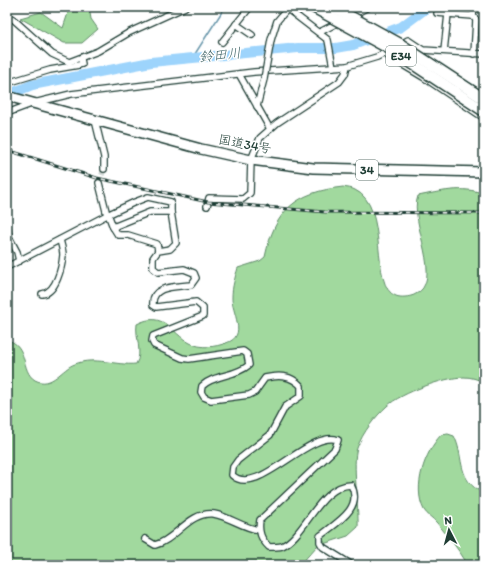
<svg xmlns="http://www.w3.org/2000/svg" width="491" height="572" font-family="Itim,'Klee One',sans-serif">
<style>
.green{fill:#a1d99e;stroke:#608b69}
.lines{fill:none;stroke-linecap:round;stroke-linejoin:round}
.stream{stroke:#6b98ac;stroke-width:1.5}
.river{stroke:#9dd4fc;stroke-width:10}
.minor-tunnel{stroke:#d2d8d6;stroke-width:5.5;stroke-dasharray:5.5 3;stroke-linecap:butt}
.minor-casing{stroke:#1f3d34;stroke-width:8}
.trunk-casing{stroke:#1f3d34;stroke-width:12}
.minor{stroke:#fff;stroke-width:5.5}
.trunk{stroke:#fff;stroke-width:9}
.rail-casing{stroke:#1f3d34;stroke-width:3}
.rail{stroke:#fff;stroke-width:1.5;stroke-dasharray:4.5;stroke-linecap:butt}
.minor-bridge-casing{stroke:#1f3d34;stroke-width:8;stroke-linecap:butt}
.motorway-bridge-casing{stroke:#1f3d34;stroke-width:13;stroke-linecap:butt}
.minor-bridge{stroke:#fff;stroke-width:5.5}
.motorway-bridge{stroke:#fff;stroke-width:10}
.labels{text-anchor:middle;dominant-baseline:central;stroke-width:3;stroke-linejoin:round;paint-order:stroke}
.shield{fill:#fff;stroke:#627771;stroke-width:1}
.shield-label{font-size:12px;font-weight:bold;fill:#1f3d34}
.street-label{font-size:13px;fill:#1f3d34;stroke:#fff}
.water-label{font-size:14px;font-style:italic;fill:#3e6366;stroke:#fff}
</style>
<rect width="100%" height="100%" fill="#fff"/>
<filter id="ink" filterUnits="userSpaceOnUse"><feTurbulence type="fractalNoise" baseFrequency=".025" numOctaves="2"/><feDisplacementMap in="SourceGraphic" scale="8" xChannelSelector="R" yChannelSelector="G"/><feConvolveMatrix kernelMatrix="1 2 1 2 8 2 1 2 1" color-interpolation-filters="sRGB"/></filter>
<g filter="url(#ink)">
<!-- green -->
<g class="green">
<polygon points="62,7 89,7 91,19 98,29 82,43 64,43 20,18 41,12 63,28 68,13"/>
<path d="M343,187c4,1 9,1 12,3 35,16 14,97 41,106 5,2 13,1 18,-1 32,-13 -6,-74 4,-99 21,-4 45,-11 66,-2v188c-7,-3 -13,-5 -20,-5 -19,0 -63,16 -77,29 -12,11 -24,26 -30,42 -5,14 2,60 1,79l-10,9 -31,10 -17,19h-293v-225c22,5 13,31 28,40 17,9 27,-12 40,-16 20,-8 41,2 61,0 7,-11 -1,-27 1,-40 27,-14 34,9 53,19 11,6 26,4 36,0 23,-7 5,-31 6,-46 0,-10 3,-20 6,-29l22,-7 5,-4c10,-47 31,-65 78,-70z"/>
<path d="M448,434l6,2c10,19 3,41 24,54l6,-1v76h-16c-9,-15 -20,-29 -31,-42 -4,-5 -10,-8 -13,-13 -12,-23 1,-58 17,-75z"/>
</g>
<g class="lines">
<!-- stream -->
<polyline class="stream" points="193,57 225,7"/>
<!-- river -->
<polyline class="river" points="7,95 32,85 151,62 298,48 336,48 353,45 401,27 428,7"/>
<!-- minor-tunnel -->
<polyline class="minor-tunnel" points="99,183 104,169"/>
<defs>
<g id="minor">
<polyline points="285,7 328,40 333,67"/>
<polyline points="437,13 448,14"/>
<polyline points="7,16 13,19 52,54 69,62 98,51 130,32 185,7"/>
<polyline points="473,16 474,7"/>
<polyline points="349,17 368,7"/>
<polyline points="236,24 252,35"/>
<polyline points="320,32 341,21"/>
<polyline points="271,40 277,21 289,7"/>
<polyline points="222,42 250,7"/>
<polyline points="399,45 408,40 423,50 484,54"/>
<polyline points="444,51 448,14 473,16 476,20 474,54"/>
<polyline points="383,53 423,77 484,118"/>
<polyline points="239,74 270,129"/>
<polyline points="7,83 50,70 79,65 82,64 81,59"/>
<polyline points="257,106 264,79"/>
<polyline points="7,113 34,103 71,94 254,72 347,66 377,57 392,49"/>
<polyline points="95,120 104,157 104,169"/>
<polyline points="99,183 107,215"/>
<polyline points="207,206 209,198 243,199 250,193 251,160 260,138 277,123 339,82 345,74 347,66"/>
<polyline points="108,214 113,227"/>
<polyline points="7,226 9,237 17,252 19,261"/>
<path d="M158,251l12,-2 6,-6 -5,-31h-21l-37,15 5,8h10l29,9 1,7 -5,7v10l5,4 26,-3 10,4 2,5 -5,7c-15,2 -40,0 -38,20l3,2 40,-5 7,6v8l-50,20 -1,5 2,4 28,13 7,1 54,-8 4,3 2,11c-14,12 -34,9 -47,21l-1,6 3,5 7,3 38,-5 6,-3 10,-14c14,-3 26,-3 36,8v10l-16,11 -15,28 -32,25 -5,7 -1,8c25,24 77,-46 106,-35l-3,9 -75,71c-2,12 1,19 9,27 4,0 9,0 13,-1 23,-10 38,-61 69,-61 13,23 -15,38 -31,51v6l3,5 29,18"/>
<polyline points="7,267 107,215 135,202 148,197 171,202 171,212"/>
<path d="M42,294c14,-1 20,-27 21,-39 0,-5 -2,-11 -3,-15"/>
<path d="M145,539l10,6c21,-5 34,-34 59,-31 16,3 29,14 45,16"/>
</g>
<polyline id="trunk" points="7,96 201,149 251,160 313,168 484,172"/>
</defs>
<!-- minor casing -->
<use href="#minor" class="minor-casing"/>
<!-- trunk casing -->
<use href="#trunk" class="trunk-casing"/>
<!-- minor -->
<use href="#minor" class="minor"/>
<!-- trunk -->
<use href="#trunk" class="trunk"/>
<defs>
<polyline id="rail" points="7,150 97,178 208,202 325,212 484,213"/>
</defs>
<!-- rail casing -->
<use href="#rail" class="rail-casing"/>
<!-- rail -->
<use href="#rail" class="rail"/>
<defs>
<polyline id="minor-bridge" points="264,79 271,40"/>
<g id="motorway-bridge">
<polyline points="313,7 392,50 484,111"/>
<polyline points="333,7 400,44 484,99"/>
</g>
</defs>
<!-- minor-bridge casing -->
<use href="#minor-bridge" class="minor-bridge-casing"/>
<!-- motorway-bridge casing -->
<use href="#motorway-bridge" class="motorway-bridge-casing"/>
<!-- minor-bridge -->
<use href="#minor-bridge" class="minor-bridge"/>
<!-- motorway-bridge -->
<use href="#motorway-bridge" class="motorway-bridge"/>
</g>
</g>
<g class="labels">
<!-- shield labels -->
<g class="shield">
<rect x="386" y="46" width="30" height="20" rx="3"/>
<rect x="356" y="160" width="22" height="20" rx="3"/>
</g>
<g class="shield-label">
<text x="401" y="56">E34</text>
<text x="367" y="170">34</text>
</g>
<!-- street labels -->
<g class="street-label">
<text transform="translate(245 144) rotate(11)">国道34号</text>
</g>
<!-- water labels -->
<g class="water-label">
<text transform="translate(220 55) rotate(-6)">鈴田川</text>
</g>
</g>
<!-- margin -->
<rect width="491" height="572" fill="none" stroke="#fff" stroke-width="24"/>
<rect x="12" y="12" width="467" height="548" fill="none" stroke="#1f3d34" stroke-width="1.5" filter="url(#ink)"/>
<!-- north arrow -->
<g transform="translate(449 530) rotate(354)" stroke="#ffffff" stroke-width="3" paint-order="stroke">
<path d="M0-3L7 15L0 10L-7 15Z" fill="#1f3d34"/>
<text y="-6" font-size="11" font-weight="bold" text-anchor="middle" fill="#1f3d34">N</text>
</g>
</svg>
